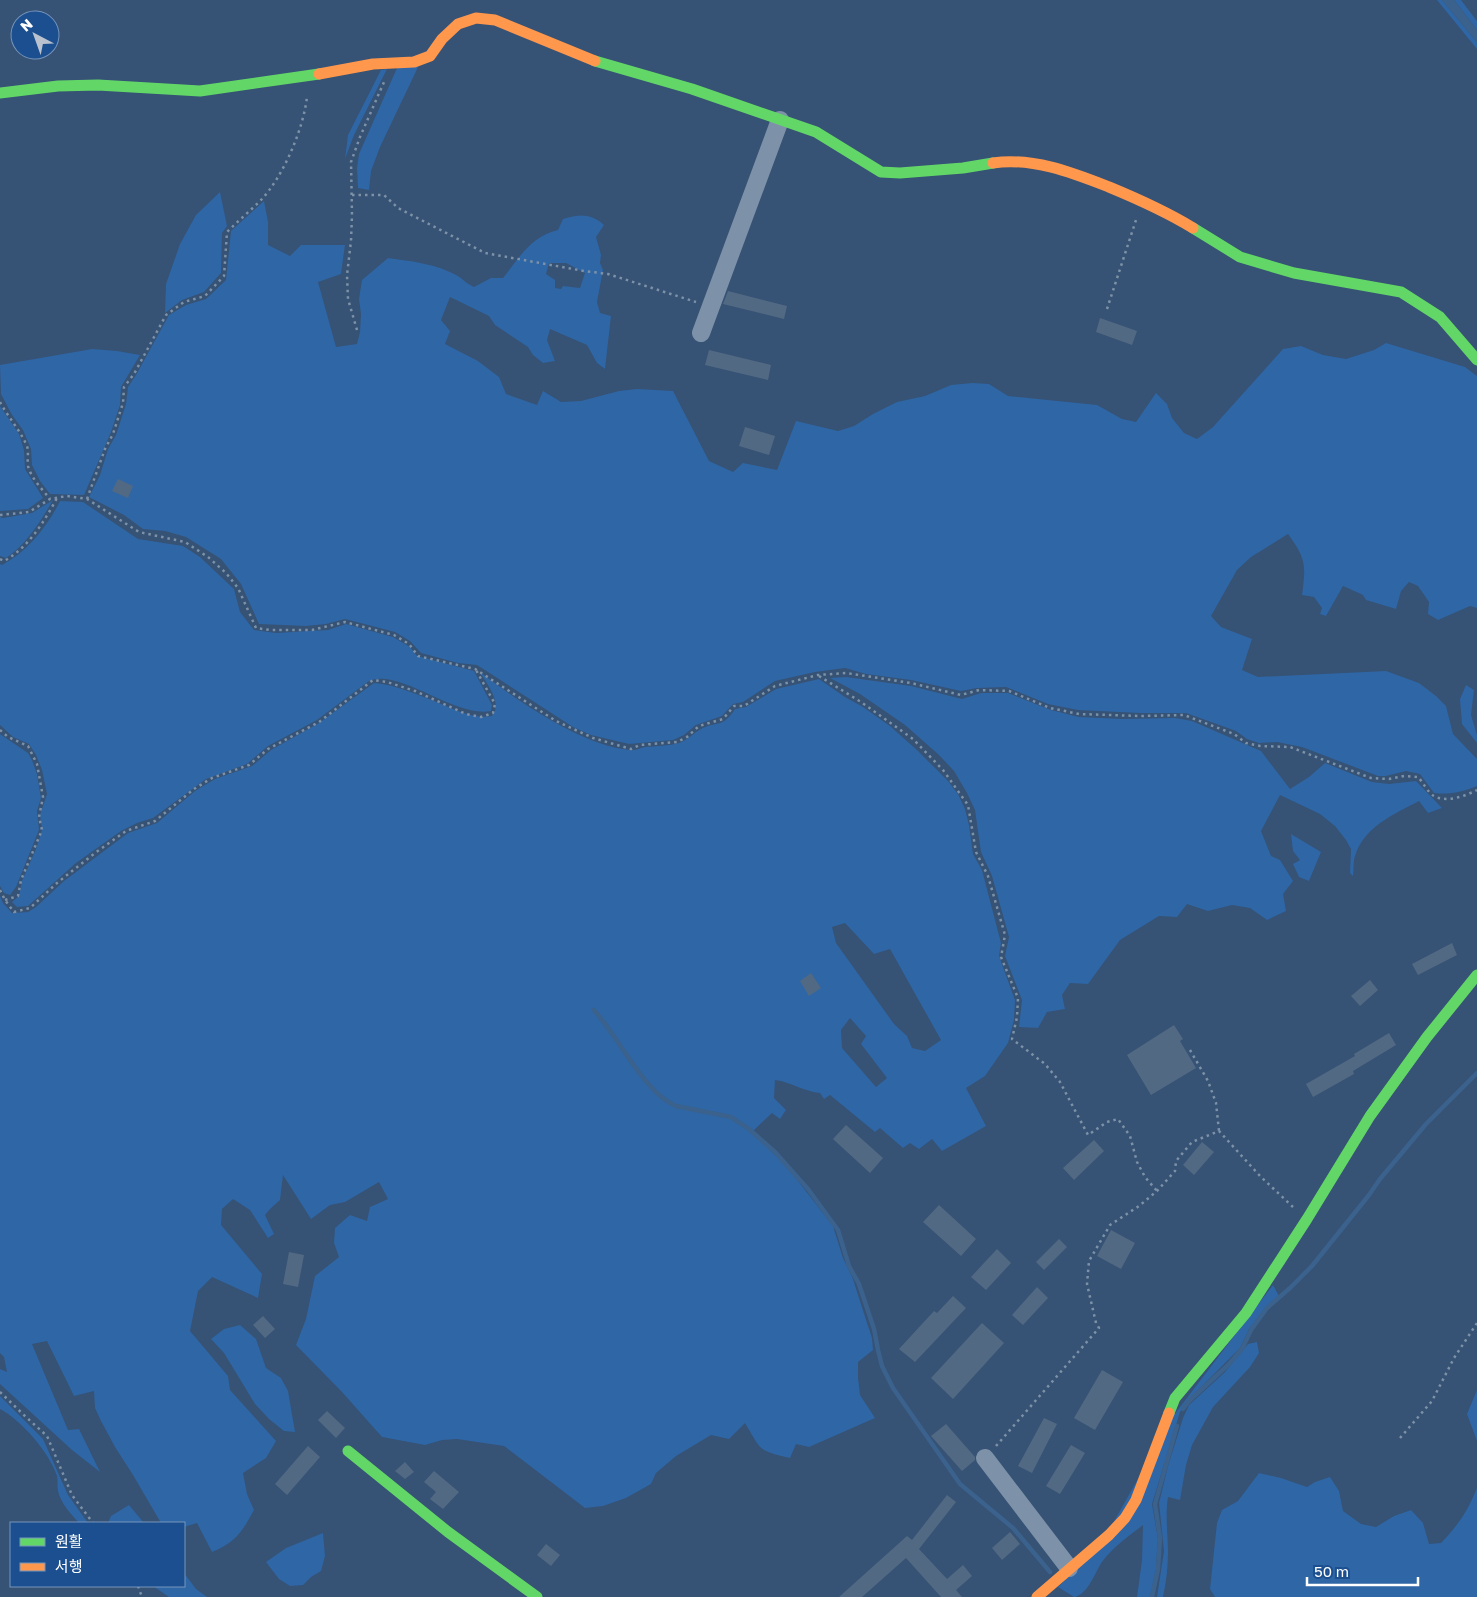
<svg xmlns="http://www.w3.org/2000/svg" width="1477" height="1597" font-family="'Golos Text','Noto Sans KR',sans-serif">
<style>
.green{fill:#2f66a5;fill-rule:evenodd}
.water{fill:#3b618d}
.lines{fill:none;stroke-linecap:round;stroke-linejoin:round}
.stream{stroke:#3b618d;stroke-width:4.5}
.building{fill:#526984}
.path{stroke:#7d92a8;stroke-width:2.5;stroke-dasharray:2.5 4;stroke-linecap:butt}
.street{stroke:#7d92a8;stroke-width:18}
.fast{stroke:#63d668;stroke-width:11}
.slow{stroke:#ff974d;stroke-width:11}
</style>
<rect width="100%" height="100%" fill="#365274"/>
<!-- green -->
<g class="green">
<polygon points="1437,0 1442,0 1477,42 1477,49"/>
<polygon points="1454,0 1461,0 1477,21 1477,30"/>
<polygon points="420,63 380,147 371,171 369,190 358,188 357,168 359,154 397,68"/>
<polygon points="387,69 354,135 345,159 348,135 381,70"/>
<polygon points="220,192 227,226 222,233 221,273 204,292 182,300 165,313 166,284 180,244 196,215"/>
<path d="M264,201l4,21v23l22,11 11,-11h44l-4,29 -23,8 18,65 21,-3 3,-12 1,-18 -2,-15 3,-19 26,-22c23,3 49,6 70,18 6,4 9,8 16,11l17,-9h12c16,-20 28,-42 55,-48l5,-11c16,-5 28,-6 41,6l-8,12 5,18 -1,8 3,7 -6,32 3,11 11,3 -6,53 -8,-6 -10,-18 -37,-16 -3,11 8,21 -12,2 -10,-8 -5,-8 -33,-22 -6,-9 -39,-19 -9,23 9,11 -5,13 33,17 21,16 7,17 31,11 6,-14 18,11 20,-1 38,-10 18,-2 36,2 36,70 24,11 10,-9 34,7 19,-49 42,10 16,-5 19,-12 24,-12 28,-6 26,-11 21,-2 17,1 19,12 89,9 25,14 14,3 20,-29 11,11 5,14 12,15 13,6 16,-12 70,-78 18,-3 22,9 23,4 28,-9 12,-7 79,24 12,9v232l-7,-2 -32,14 -10,-6 1,-12 -11,-16 -9,-4 -8,9 -5,18 -30,-9 -3,-5 -20,-9 -17,30 -6,-2 2,-6 -8,-11 -12,-2c4,-30 4,-36 -14,-61l-37,23 -14,13 -26,46 10,11 31,12 -10,31 16,7 128,-6 33,12 17,13 10,10 7,28 24,25v27c-15,6 -27,9 -43,7l-14,-19 -14,-3 -20,5h-8l-76,-29 -25,-5 -18,1 -12,-4 -11,-8 -50,-18h-46l-62,-3 -30,-6 -42,-17 -29,1 -16,3 -50,-11 -45,-6 -21,-6 -30,4 -40,9 -32,21 -10,2 -11,12 -26,9 -12,10 -11,5 -44,4 -38,-9 -18,-8 -96,-62 -19,-2 -37,-10 -11,-12 -15,-9 -50,-13 -19,5 -20,2 -47,-2 -18,-40 -20,-25 -35,-22 -21,-6 -22,-2 -19,-14 -35,-18 11,-22 8,-26 8,-14 10,-31 2,-17 8,-12 33,-60 17,-10 20,-6 20,-19 5,-49zM549,263h17l19,10 -5,15 -17,-2 -2,3 -6,-1v-8l-9,-6z"/>
<polygon points="92,349 117,351 140,355 121,387 120,405 111,432 84,495 50,494 40,481 32,465 31,449 23,430 12,415 1,394 0,365"/>
<polygon points="0,406 19,434 24,450 25,469 43,498 28,509 0,511"/>
<path d="M53,500c-12,21 -27,45 -47,58l-6,-2v-39l3,1 29,-5z"/>
<path d="M60,501l23,1 55,37 45,7 17,11 34,32 6,23 14,18 22,3 33,-2 19,-1 18,-6 47,13 17,10 7,9 57,15 18,34 -1,6c-37,7 -91,-43 -122,-30l-52,39 -49,26 -21,18 -41,15 -53,39 -16,5 -16,8 -45,32 -48,43 -11,1 -5,-5 7,-6 3,-15 14,-32 6,-19 -2,-15 7,-21 -5,-24 -6,-15 -7,-11 -16,-7 -13,-12v-161l2,1c25,-13 45,-38 58,-64z"/>
<path d="M480,672c38,29 102,74 150,78 5,1 10,-2 15,-3 11,-1 23,-1 34,-4 9,-3 14,-10 22,-14 17,-9 21,0 34,-20l11,-2 30,-18 43,-10 26,18 18,10 27,19 28,25 30,30 10,13 7,15 4,16 4,29 9,16 19,73 -2,13 16,44 -1,20 -6,23 -23,33 -19,12 20,38 -44,25 -10,-12 -13,10 -9,-6 -7,5 -23,-20 -5,4 -45,-37 -6,4 -4,-6c-15,-1 -29,-11 -45,-13l-1,18 12,12 -6,9 -8,-6 -21,20 9,7 28,28 45,58 10,32 10,21 6,19 13,40 1,12 -15,12v16l2,17 15,23 -66,29 -13,-3 -6,14c-33,-8 -28,-7 -45,-35l-16,16 -18,-4 -35,21 -20,17 -5,11 -25,14 -23,8 -18,2 -81,-62 -47,-7 -15,1 -17,5 -43,-8 -40,-45 -46,-47 10,-26 9,-43 24,-19 -5,-14 1,-15 15,-13 17,6 3,-14 18,-8 -9,-17 -34,20 -15,3 -19,14 -28,-44 -3,25 -10,9 -5,6 9,19 -6,4 -18,-28 -17,-11 -11,10 -1,16 41,49 -4,24 -46,-21 -14,14 -8,40 38,45 2,14 46,51 -10,17 -23,15 4,21 7,16c-12,22 -18,32 -42,42l-15,-29 -13,4v-4h-23l-28,-48 -18,-28 -14,-26 -6,-13 -1,-17 -20,5 -27,-55 -15,3 36,86 11,-1 21,43 -28,-22 -72,-66v-15l7,3 -3,-15 -4,-4v-457l3,7 9,10 16,-1 8,-5 28,-26 64,-48 29,-10 38,-32 20,-12 37,-13 19,-16 48,-27 55,-40c23,2 45,12 67,21 17,7 32,15 51,12 11,-13 -5,-31 -12,-44zM845,923l29,31 16,-5 51,91 -16,11 -13,-3 -5,-12 -13,-12 -58,-81 -4,-16zM850,1018l16,18 -5,8 26,34 -11,9 -34,-39 -1,-18z"/>
<path d="M846,677l65,9 51,13 19,-6h27l43,17 28,7 44,2 52,-1 17,3 69,30 29,38 19,-12 16,-14 47,19 17,2 27,-3 26,27 -14,5 -9,-12c-25,13 -55,26 -64,55 -2,6 -1,14 -2,20l-3,-3 1,-24 -5,-9 -11,-14 -15,-12 -40,-19 -19,36 10,25 9,4 13,21 -10,13 3,17 -19,9 -17,-12 -18,-3 -24,6 -21,-7 -10,13 -18,-1 -39,24 -32,44 -18,-1 -8,12 3,14 -18,3 -9,16 -19,-1 3,-27 -17,-44 4,-19 -17,-61 -11,-24 -6,-42 -8,-17 -13,-22 -15,-16 -34,-30 -45,-31 -30,-16z"/>
<polygon points="1466,685 1474,690 1471,715 1477,735 1477,743 1462,724 1460,699"/>
<polygon points="0,734 28,753 32,760 37,774 41,798 37,811 39,830 16,887 10,895 4,893 0,886"/>
<polygon points="1291,834 1321,852 1309,881 1299,877 1293,864 1300,860 1293,851"/>
<path d="M1273,1285l6,11 -12,10 -18,23 -9,19 -52,52 -8,12 -28,92 6,35 -2,30 -6,28h-13l5,-37 1,-35c-14,11 -30,22 -41,37 -7,10 -14,33 -28,35l-16,-10 41,-39 75,-133z"/>
<polygon points="240,1325 256,1339 266,1368 281,1378 288,1391 295,1432 284,1431 269,1419 255,1404 224,1353 211,1339 224,1329"/>
<path d="M1257,1342l2,11 -9,14 -37,40 -21,38 -6,20 -6,35 -12,-3c-3,19 0,37 0,56 0,15 -2,30 -5,44h-6l7,-46 -5,-48 9,-37 15,-48 6,-13 36,-33 23,-28z"/>
<polygon points="1477,1390 1477,1441 1467,1414"/>
<path d="M0,1396l43,43 25,56 20,28h-9c-8,-9 -18,-19 -21,-32 -1,-5 0,-10 -1,-15 -8,-24 -35,-55 -57,-67z"/>
<path d="M1259,1473l22,5 26,9 8,-5 15,-5 9,14 4,20 18,13 15,3 18,-11 17,-6 12,13 6,21 12,-1c18,-19 26,-31 36,-55v109h-262l-5,-8 7,-66 5,-13 16,-9z"/>
<polygon points="129,1505 144,1523 108,1523 111,1516"/>
<polygon points="323,1533 325,1556 321,1571 311,1577 303,1585 290,1586 279,1579 266,1562 286,1548"/>
<polygon points="184,1573 196,1589 207,1597 169,1597 153,1586 184,1586"/>
</g>
<!-- water -->
<polygon class="water" points="1442,0 1454,0 1477,30 1477,42"/>
<g class="lines">
<!-- stream -->
<g class="stream">
<path d="M594,1010c24,26 50,83 82,96l55,11 18,12 26,23 33,37 30,41 11,36 10,18 15,45 4,21 4,16 11,22 67,96 53,44 37,44"/>
<polyline points="1183,1409 1189,1401 1228,1365 1242,1349 1251,1330 1267,1308 1290,1288 1312,1266 1369,1195 1380,1179 1426,1124 1477,1073"/>
<polyline points="1152,1597 1158,1569 1160,1538 1155,1504 1177,1426"/>
</g>
</g>
<!-- building -->
<g class="building">
<polygon points="728,291 787,306 784,319 723,304"/>
<polygon points="1100,318 1137,331 1132,345 1096,332"/>
<polygon points="709,350 771,365 768,380 705,365"/>
<polygon points="745,427 775,436 769,455 739,446"/>
<polygon points="118,479 133,486 128,498 112,491"/>
<polygon points="1452,943 1457,955 1418,975 1412,964"/>
<polygon points="811,973 821,988 809,996 800,981"/>
<polygon points="1370,980 1378,990 1360,1006 1351,996"/>
<polygon points="1174,1025 1183,1039 1180,1041 1196,1068 1151,1095 1127,1055"/>
<polygon points="1389,1033 1396,1045 1353,1071 1354,1074 1313,1097 1306,1084 1355,1056 1354,1054"/>
<polygon points="846,1125 883,1158 870,1173 833,1139"/>
<polygon points="1094,1140 1104,1151 1074,1180 1063,1168"/>
<polygon points="1202,1142 1214,1152 1194,1175 1183,1165"/>
<polygon points="939,1205 976,1239 961,1256 923,1222"/>
<polygon points="1111,1230 1135,1243 1121,1269 1097,1256"/>
<polygon points="1059,1239 1067,1247 1044,1270 1036,1262"/>
<polygon points="997,1249 1011,1263 986,1290 971,1277"/>
<polygon points="289,1252 304,1255 298,1287 283,1284"/>
<polygon points="1037,1287 1048,1298 1023,1325 1012,1315"/>
<polygon points="953,1296 966,1308 915,1362 899,1349 934,1311 937,1313"/>
<polygon points="263,1316 275,1329 265,1338 253,1325"/>
<polygon points="982,1323 1004,1343 953,1399 931,1378"/>
<polygon points="1102,1370 1123,1382 1095,1430 1074,1418"/>
<polygon points="327,1411 345,1428 336,1438 318,1420"/>
<polygon points="1044,1418 1057,1424 1032,1473 1018,1466"/>
<polygon points="946,1424 975,1457 975,1460 962,1471 931,1436"/>
<polygon points="1071,1445 1085,1453 1060,1494 1046,1486"/>
<polygon points="308,1446 320,1457 287,1495 275,1484"/>
<polygon points="405,1462 414,1472 405,1479 395,1471"/>
<polygon points="434,1471 459,1492 443,1509 430,1499 436,1492 424,1482"/>
<polygon points="947,1495 956,1502 919,1549 947,1579 963,1565 972,1576 956,1590 962,1597 941,1597 906,1558 862,1597 839,1597 907,1536 912,1540"/>
<polygon points="1010,1532 1020,1544 1002,1560 992,1548"/>
<polygon points="546,1544 560,1555 551,1566 537,1555"/>
</g>
<g class="lines">
<!-- path -->
<g class="path">
<polyline points="352,195 384,195 398,208 485,253 584,271 608,274 696,302"/>
<polyline points="1107,309 1136,220"/>
<polyline points="357,330 348,299 347,275 351,241 352,215 351,162 360,137 384,82"/>
<path d="M0,402c8,15 20,28 27,44 2,6 0,13 1,20 3,12 14,23 22,33"/>
<path d="M87,499l18,-50 8,-15 10,-31 1,-16 10,-13 32,-59 18,-13 21,-6 19,-20 3,-44c11,-11 23,-21 34,-32 22,-23 43,-72 46,-104"/>
<path d="M0,515l29,-3 21,-13 17,-3 20,3 52,33 46,10 23,15 18,16 12,15 18,40 14,2h42l33,-8 49,13 15,9 9,12 57,13 81,52 37,17 38,11 9,-4 37,-3 10,-5 12,-11 24,-7 11,-13h10l31,-20 43,-11 28,-2 65,10 50,12 18,-5 30,1 41,17 29,6 62,2 43,-1 50,19 12,9 14,3 30,1 81,31 18,1 15,-3 14,1c5,5 10,16 16,19 13,7 31,0 43,-6"/>
<path d="M0,559l4,2c24,-13 40,-39 53,-63"/>
<polyline points="819,676 861,702 913,739 943,770 968,805 976,852 988,876 1005,935 1001,957 1018,998 1017,1017 1012,1039 1045,1064 1060,1082 1088,1135 1107,1122 1118,1119 1130,1136 1137,1162 1145,1177 1157,1191"/>
<polyline points="0,730 8,737 28,746 37,764 43,797 39,817 42,830 21,880 18,896 5,900"/>
<polyline points="0,890 5,900 14,912 30,908 57,883 95,853 126,831 155,821 194,789 212,778 249,765 268,749 319,722 373,680 387,682 415,691 466,714 481,717 493,713 495,704 476,670"/>
<polyline points="1190,1050 1208,1081 1216,1103 1219,1131"/>
<polyline points="0,1392 26,1417 47,1436 72,1495 93,1523"/>
<polyline points="1400,1438 1432,1401 1454,1358 1477,1323"/>
<polyline points="996,1446 1099,1328 1096,1323 1087,1284 1089,1261 1110,1225 1139,1206 1157,1191 1175,1171 1176,1161 1192,1142 1219,1131 1260,1176 1293,1207"/>
<polyline points="138,1586 142,1597"/>
</g>
<!-- street -->
<g class="street">
<polyline points="701,333 780,120"/>
<polyline points="985,1458 1069,1568"/>
</g>
<!-- fast -->
<g class="fast">
<polyline points="595,61 692,89 816,132 881,172 900,173 963,168 993,163"/>
<polyline points="0,93 58,86 98,85 200,91 319,74"/>
<polyline points="1193,228 1240,257 1294,273 1401,292 1440,317 1477,360"/>
<polyline points="1169,1413 1175,1398 1246,1313 1307,1219 1370,1116 1427,1037 1477,975"/>
<polyline points="348,1451 448,1532 537,1597"/>
</g>
<!-- slow -->
<g class="slow">
<polyline points="319,74 373,64 414,62 430,56 442,39 458,24 476,18 495,20 595,61"/>
<path d="M993,163c40,-6 80,10 116,24 29,12 58,25 84,41"/>
<polyline points="1037,1597 1109,1535 1125,1518 1136,1500 1169,1413"/>
</g>
</g>
<!-- legend -->
<rect x="10" y="1522" width="175" height="65" fill="#1b4f8f" stroke="#7695bc"/>
<rect x="20" y="1538" width="25" height="8" fill="#63d668" stroke="#7695bc"/>
<text x="55" y="1547" font-size="15" fill="#ffffff">원활</text>
<rect x="20" y="1563" width="25" height="8" fill="#ff974d" stroke="#7695bc"/>
<text x="55" y="1572" font-size="15" fill="#ffffff">서행</text>
<!-- north arrow -->
<g transform="translate(35 35) rotate(319)"><circle r="24" fill="#1b4f8f" stroke="#7695bc"/>
<path d="M0-4L9 19L0 12L-9 19Z" fill="#b9c2ce"/>
<text y="-8" font-size="14" font-weight="bold" text-anchor="middle" fill="#ffffff">N</text>
</g>
<!-- scale -->
<path d="M1307 1577v8h111v-8" fill="none" stroke="#ffffff" stroke-width="2.5"/>
<text x="1314" y="1577" font-size="15" fill="#ffffff" stroke="#1b4f8f" stroke-width="4" paint-order="stroke">50 m</text>
</svg>
